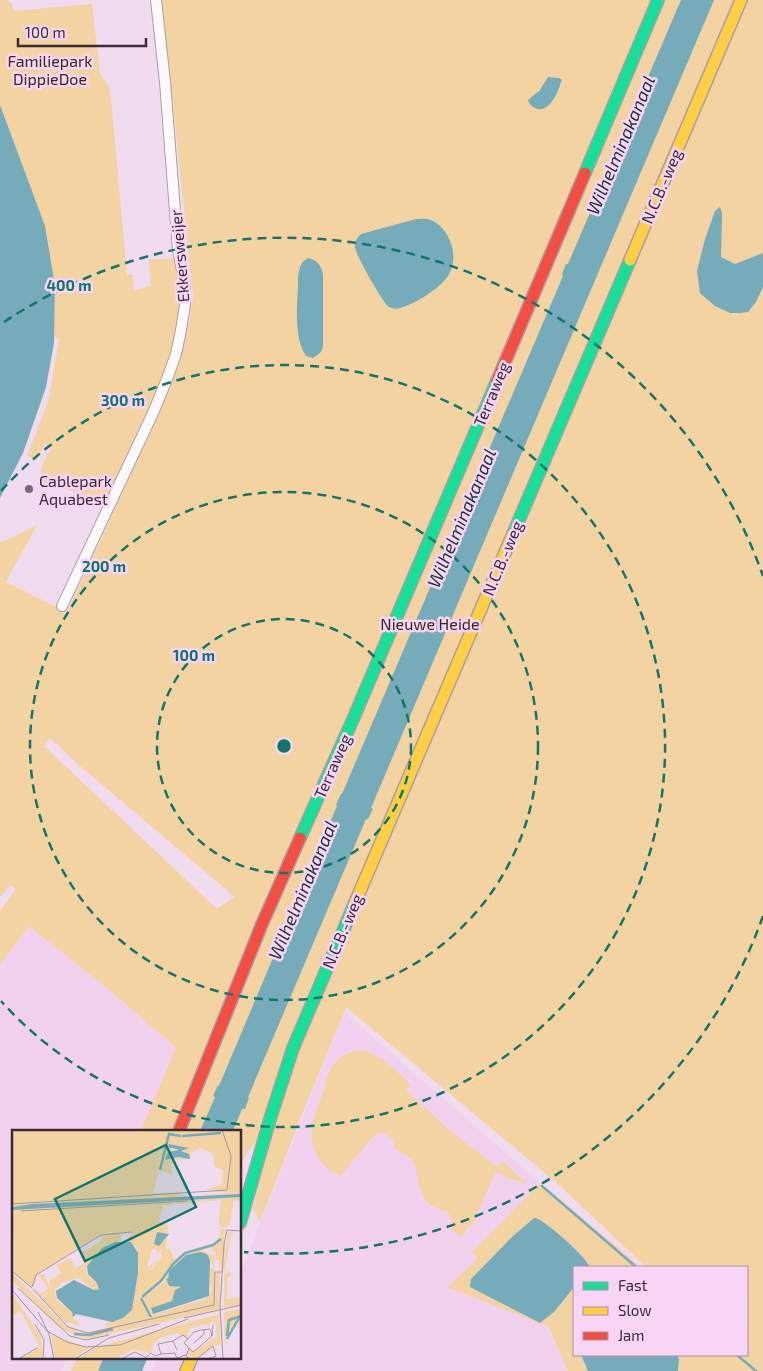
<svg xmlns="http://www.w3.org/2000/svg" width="763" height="1371" font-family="'Exo 2',sans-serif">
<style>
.built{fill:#f1d1ed}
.green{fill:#f2d3a1;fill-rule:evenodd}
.water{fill:#76acba}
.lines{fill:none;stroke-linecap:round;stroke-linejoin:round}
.stream{stroke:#76acba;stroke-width:2.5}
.street-casing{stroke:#ab9ca9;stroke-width:12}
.fast-casing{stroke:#ab9ca9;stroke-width:14}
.slow-casing{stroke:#ab9ca9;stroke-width:14}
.jam-casing{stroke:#ab9ca9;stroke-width:14}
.street{stroke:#fdfafc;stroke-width:10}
.fast{stroke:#16e098;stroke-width:11}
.slow{stroke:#ffcf43;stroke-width:11}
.jam{stroke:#f24e42;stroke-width:11}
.ring{fill:none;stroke:#0f766e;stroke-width:2.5;stroke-dasharray:9 6}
.poi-dot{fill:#796978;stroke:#f8d4f5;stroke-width:2}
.labels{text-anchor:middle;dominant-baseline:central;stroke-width:5;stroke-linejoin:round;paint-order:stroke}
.park-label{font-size:16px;fill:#342c19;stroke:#f8d4f5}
.street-label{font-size:16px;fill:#392b38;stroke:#f8d4f5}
.poi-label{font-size:16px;fill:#392b38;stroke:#f8d4f5;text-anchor:start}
.water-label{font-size:18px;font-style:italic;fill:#193438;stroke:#f8d4f5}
.inset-river{fill:none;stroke:#76acba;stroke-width:2.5}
.inset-road{fill:none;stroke:#a795a5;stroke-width:1}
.view{fill:#0f766e;fill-opacity:0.15;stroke:#0f766e;stroke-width:2.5}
.inset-edge{fill:none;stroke:#392b38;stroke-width:2.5}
.centre{fill:#0f766e;stroke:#f8d4f5;stroke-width:2.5}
.ring-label{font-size:15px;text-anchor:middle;font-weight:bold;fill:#0f766e;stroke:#f8d4f5;stroke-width:5;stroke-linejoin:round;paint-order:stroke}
</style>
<rect width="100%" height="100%" fill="#f0dcee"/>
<!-- built -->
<g class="built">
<polygon points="29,926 113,993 194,1064 166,1131 14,1131 14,1357 67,1357 61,1371 0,1371 0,965"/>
<polygon points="344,1012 540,1183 472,1253 479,1258 452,1289 549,1327 568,1371 152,1371 158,1357 240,1357 240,1275"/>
</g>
<!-- green -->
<g class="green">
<path d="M0,0h6l6,4 1,7 79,-7 8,70 10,14 17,187h5l2,15 17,-4 -2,-26 30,-2 3,38 -3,32 -13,45 -16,41 -41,85 -21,-3 -46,-14c-4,-14 3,-22 9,-34l-6,-4 -8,16 -10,-4 21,-54 11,-62 -5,-5 1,-49 -37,-133 -18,-48z"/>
<path d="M162,0h601v1371h-85l1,-12 -2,-4h70v-88h-101l-88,-83 -212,-177 -45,110 -41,105 -7,-14 18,-79 43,-150 -31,76 -26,86 -8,9 -9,16v-35h-7l10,-25 -25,-18v-3l-5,11 3,-2 -16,37h-59l35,-83 -63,-55 -84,-67 -29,39v-54l16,-22 -5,-4 -11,12v-355l14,-5 23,-12 -31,57 61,30c21,-46 43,-92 64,-138 27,-57 56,-116 62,-179zM50,738l31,29 154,130 -18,12 -173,-163z"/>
<path d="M361,1050c23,6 33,19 50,35l-5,5 43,40 48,37 5,-6 26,23 -20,-6 -12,-7 -25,56h-4l-5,10 -11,-7c4,-28 -16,-14 -27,-32 -6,-11 -7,-26 -11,-38l-20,-13 3,-6 -11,-7 -8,-1 -3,3 -21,24 -12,16c-23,-8 -33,-31 -28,-55 2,-9 6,-17 9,-26 3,-6 3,-12 5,-18 6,-16 17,-25 34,-27z"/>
<polygon points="540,1183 641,1267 590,1267 589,1264 533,1219 513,1236 471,1279 555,1311 574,1287 574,1355 583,1355 582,1357 588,1371 568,1371 549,1327 452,1289 447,1288 478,1258 471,1253"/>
<polygon points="77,1357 104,1357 98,1371 71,1371"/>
</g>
<!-- water -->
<g class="water">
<polygon points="681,0 714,0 371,808 373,809 368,819 366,819 248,1097 249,1098 245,1109 242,1109 233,1131 200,1131 215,1097 213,1096 218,1085 219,1086 337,806 336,805 341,794 342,794 563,276 562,274 566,264 568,264"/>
<path d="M548,77l11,1 3,2 -1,2c-3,10 -11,30 -24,27 -5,-2 -8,-5 -9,-9l12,-10z"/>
<polygon points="0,105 45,226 55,286 54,343 46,387 23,453 0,498"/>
<polygon points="720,207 722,214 721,257 735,264 763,253 763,287 756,302 748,312 740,313 730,313 715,306 700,293 697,271 705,239 715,211"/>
<path d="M416,219c5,0 10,-1 15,1 20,9 29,38 17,56 -9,13 -33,28 -48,32 -3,1 -7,1 -11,-1 -6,-4 -33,-51 -34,-60 -1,-5 2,-9 6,-13z"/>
<path d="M308,258c9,2 13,7 15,16v74l-3,5 -7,5 -7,-2c-12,-18 -9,-49 -8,-70 0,-7 0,-17 4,-23 2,-3 3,-3 6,-5z"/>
<path d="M534,1218h2c12,5 49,38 54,49h-16v20l-19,24 -15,12 -70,-36 1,-8 42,-43z"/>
<polygon points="583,1355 677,1355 679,1359 678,1371 588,1371 582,1357"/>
<polygon points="104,1357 148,1357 142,1371 98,1371"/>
</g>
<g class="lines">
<!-- stream -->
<g class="stream">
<polyline points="542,1186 636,1267"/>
<polyline points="737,1355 756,1371"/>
</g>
<defs>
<polyline id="street" points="62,606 153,413 167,379 176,354 181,330 185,305 185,285 178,250 165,82 156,0"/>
<g id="fast">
<polyline points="585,173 658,0"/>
<polyline points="513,534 630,260"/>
<polyline points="300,838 354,717 497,381"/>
<polyline points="240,1223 270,1119 293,1048 354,905"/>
</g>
<g id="slow">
<polyline points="630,260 741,0"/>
<polyline points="354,905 513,534"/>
<polyline points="186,1371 192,1357"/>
</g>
<g id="jam">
<polyline points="497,381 585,173"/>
<polyline points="179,1131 262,924 300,838"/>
</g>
</defs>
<!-- street casing -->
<use href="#street" class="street-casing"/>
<!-- fast casing -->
<use href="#fast" class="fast-casing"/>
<!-- slow casing -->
<use href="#slow" class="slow-casing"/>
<!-- jam casing -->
<use href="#jam" class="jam-casing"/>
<!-- street -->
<use href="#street" class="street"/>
<!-- fast -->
<use href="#fast" class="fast"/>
<!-- slow -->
<use href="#slow" class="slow"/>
<!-- jam -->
<use href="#jam" class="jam"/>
</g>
<!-- distance rings -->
<g class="ring">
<circle cx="284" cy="746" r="127"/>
<circle cx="284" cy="746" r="254"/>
<path d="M1 491A381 381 0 1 1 1 1001"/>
<path d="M763 916A508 508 0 0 1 244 1252M4 322A508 508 0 0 1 763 576"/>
</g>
<!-- markers -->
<circle class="poi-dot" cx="29" cy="489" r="5"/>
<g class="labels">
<!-- park labels -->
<g class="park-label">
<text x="50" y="60">Familiepark<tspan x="50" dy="18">DippieDoe</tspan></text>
<text x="430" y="623">Nieuwe Heide</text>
</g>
<!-- street labels -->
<g class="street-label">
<text transform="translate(661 186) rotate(-67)">N.C.B.-weg</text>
<text transform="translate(179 256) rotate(-95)">Ekkersweijer</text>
<text transform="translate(491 394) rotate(-67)">Terraweg</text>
<text transform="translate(502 558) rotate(-67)">N.C.B.-weg</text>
<text transform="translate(332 766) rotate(-66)">Terraweg</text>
<text transform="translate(342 931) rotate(-67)">N.C.B.-weg</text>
</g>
<!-- poi labels -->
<g class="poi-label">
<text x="39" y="480">Cablepark<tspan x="39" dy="18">Aquabest</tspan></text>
</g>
<!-- water labels -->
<g class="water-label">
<text transform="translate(620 145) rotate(-67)">Wilhelminakanaal</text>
<text transform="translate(461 518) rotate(-67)">Wilhelminakanaal</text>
<text transform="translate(302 890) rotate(-67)">Wilhelminakanaal</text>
</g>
</g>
<!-- overview -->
<g transform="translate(12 1130)">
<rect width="229" height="229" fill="#f0dcee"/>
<path d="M0,0h229v64l-43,1 37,-3h-37l23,-2h-17l18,-5 1,-15 -9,-4 -1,-13 -13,-5 -9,5 -1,6 -15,1 -4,4 1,10 -12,-3v-6l-7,28 21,-1 -22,4 30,-3 -4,2 9,1 -37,5 91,-5v4l-8,1 -3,23 -4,4 -6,-1 -1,-7 2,-20 -43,4 -6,-3 1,4 -10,1 -4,16 9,3 -2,24h4l4,11 13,-9 25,-7 7,-6 1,-9h5l-4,39 5,-37 -2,34 4,-33 8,-1 -5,3 -6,36 8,4 -6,4v21l14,-1v6l-17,4v-34l7,-2 -10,-1v-13l-1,11 -1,1h-3h3v-10h-3l-1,5 1,-11 -5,-7 -9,3 12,6v12l-7,-14 -17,-1 -19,18 -3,-1 -11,16 -14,10 -4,-1 13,22 -45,10 -3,-3 19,-6 9,-8 7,-44 -3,-19 -9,-5 3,-2 -4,-3h6v-5h-19h8v9l-19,7 -16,19 1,8 11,9 1,5 -5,1 -16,-12 -15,4 -8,7 1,11 16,12 1,6 7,7 -15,-3 -23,-23 7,-8 -8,6 -6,-8 6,5 7,-5 -9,-15h5l7,17 -2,-10 12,-8 -5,-8 15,-7 4,11 9,-6 -2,-10 21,-14 -4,-3 14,-4 -12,2 -63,39 -4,13h-5l-15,-14zM157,14l20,4 -8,3 8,3v5l-11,-2 -12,4 5,-10h8l-11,-4zM145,102l12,2 -10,12 -5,-2zM150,118l-1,10 -10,12 -6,1 6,-3 8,-10 -12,10 5,-19h4l1,5zM198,138l5,2v35l1,-32 4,-1 -1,37 -68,16 -2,-4 1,4 -64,14 -26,-11 -48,-48v-7l54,53 20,7 67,-16 -10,-19 22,-17v-2l3,-7v13l13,2 -6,3 -3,11 -21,7 4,6 50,-15 6,-7zM0,163l29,44 2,22h-22l16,-10 1,-6 -18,-32 -8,5zM229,179v8l-15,23 2,7 -3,-5 -1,-30zM207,184l2,30 -9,2 -15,13 -10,-5 2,-6 3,4 25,-16 -2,-14 -6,1v5l-2,-4 -19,5v9l-12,-5 -16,5 -7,6 -2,9 -17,-4 -19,10h-36l15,-11zM39,205l38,13 -16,11h-18z" fill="#f2d3a1" fill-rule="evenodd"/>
<path d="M157,14l20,4 -8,3 8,3 1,5 -12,-2 -13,3 3,-8 11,-2 -11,-3zM229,64l-1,3 -228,13v-3l21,-3zM145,102l12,2 -10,12 -5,-2zM103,112h16l7,11v20l-6,37 -9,8 -11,4 -36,-8 -3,3 -1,-5 -15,-14 -1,-7 18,-11 20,10 5,-1 -2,-6 -9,-9 -1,-8 15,-18zM188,122l7,2 3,6 -1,36 -56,18 -2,-6 21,-7 3,-11 6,-3 -12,-1 -3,-8 2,1 1,-8 17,-16z" fill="#76acba"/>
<path class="inset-river" d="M170,6l39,-3M148,40l9,-36 12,2M130,167l19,-16 12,-17 12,-11 28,-8 8,-6M129,168l10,19M62,204l15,1 24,-6M215,206l2,-16 12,-4M215,209l12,-21"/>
<path class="inset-road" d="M0,74l215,-14 4,-34 -9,-26M9,81l167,-10M0,141l20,17M20,157l4,-12 65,-40 31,-3M6,158l52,48 16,4 23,-5M21,159l35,38 20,6 126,-28 1,-33h8M0,160l35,41 20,11 19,5 34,-2 68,-26M26,182l11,22 5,25M172,188l57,-13M23,194l9,16 -1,19M161,211l10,-6 5,4M182,213l10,-9v-5M177,218l4,4 19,-16M165,220l-4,-9 -15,3 3,10 14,-1 2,6M174,226l3,-8 -5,-5 10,-11 7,-2 9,-1 2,7 1,-11M187,227l14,-11 3,10 -9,3M8,228l17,-10M63,229l34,-21 50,-14M109,229l14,-7 10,5M132,229l7,-6 4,3 6,-2M163,229l10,-4 5,4M211,229l-3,-52 4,-63 3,-14 14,1"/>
<path class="view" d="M154,15l30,62 -111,54 -30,-62z"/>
<rect width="229" height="229" class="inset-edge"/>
</g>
<circle cx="284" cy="746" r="8" class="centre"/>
<g class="ring-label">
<text x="69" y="291">400 m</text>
<text x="123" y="406">300 m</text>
<text x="104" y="572">200 m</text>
<text x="194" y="661">100 m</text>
</g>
<!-- legend -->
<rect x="573" y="1266" width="175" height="90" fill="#f8d4f5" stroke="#ac90a9"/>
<rect x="583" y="1282" width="25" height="8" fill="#16e098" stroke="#ac90a9"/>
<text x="618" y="1291" font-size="15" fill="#392b38">Fast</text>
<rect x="583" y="1307" width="25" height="8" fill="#ffcf43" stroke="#ac90a9"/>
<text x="618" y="1316" font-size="15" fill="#392b38">Slow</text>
<rect x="583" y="1332" width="25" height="8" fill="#f24e42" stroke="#ac90a9"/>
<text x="618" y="1341" font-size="15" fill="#392b38">Jam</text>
<!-- scale -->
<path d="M18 38v8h128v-8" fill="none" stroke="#392b38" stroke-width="2.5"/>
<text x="25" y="38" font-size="15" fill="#392b38" stroke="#f8d4f5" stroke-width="4" paint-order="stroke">100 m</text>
</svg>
